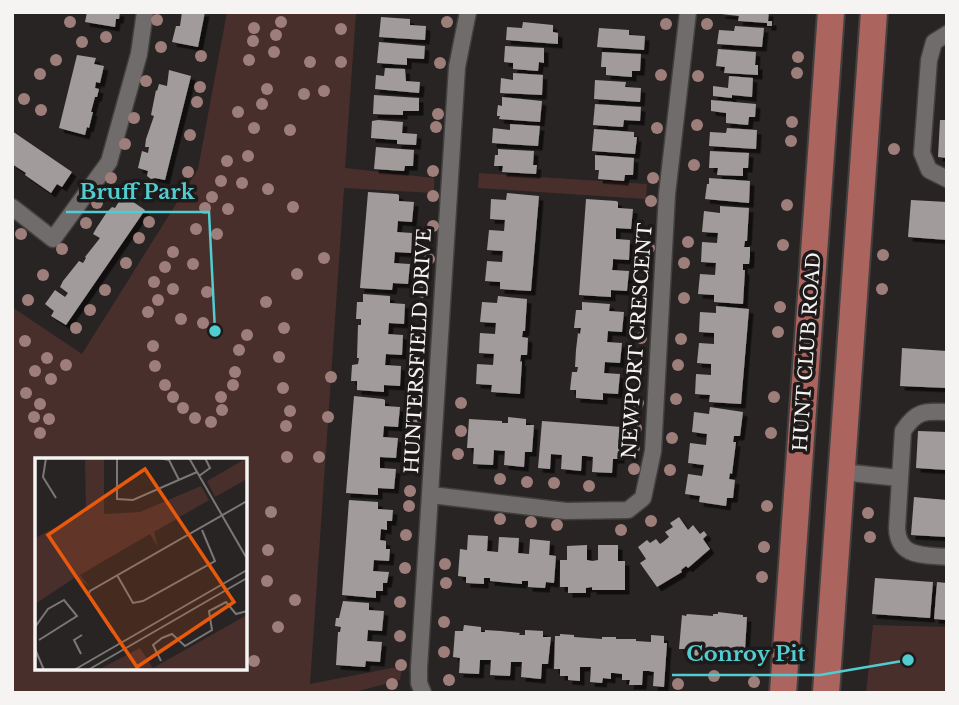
<svg xmlns="http://www.w3.org/2000/svg" width="959" height="705" font-family="'Libre Baskerville',serif">
<style>
.green{fill:#492f2c;fill-rule:evenodd}
.building{fill:#a19c9b;filter:url(#shadow)}
.lines{fill:none;stroke-linecap:round;stroke-linejoin:round}
.street-casing{stroke:#434040;stroke-width:19}
.primary-casing{stroke:#434040;stroke-width:30}
.street{stroke:#716c6c;stroke-width:16}
.primary{stroke:#ac645f;stroke-width:26}
.tree{fill:#9d7e7a}
.labels{text-anchor:middle;dominant-baseline:central;stroke-width:7;stroke-linejoin:round;paint-order:stroke}
.street-label{font-size:19px;fill:#f6f3f3;stroke:#1e1a1a}
.inset-road{fill:none;stroke:#7a7776;stroke-width:2}
.view{fill:#e8590c;fill-opacity:0.15;stroke:#e8590c;stroke-width:3.5}
.inset-edge{fill:none;stroke:#f6f3f3;stroke-width:3.5}
.leader{fill:none;stroke:#51ccd1;stroke-width:2.5}
.callout-dot{fill:#51ccd1;stroke:#1e1a1a;stroke-width:2.5}
.callout-label{font-size:21px;text-anchor:middle;font-weight:bold;fill:#51ccd1;stroke:#1e1a1a;stroke-width:7;stroke-linejoin:round;paint-order:stroke}
</style>
<defs>
<filter id="shadow"><feDropShadow dx="4.5" dy="4.5" stdDeviation="0" flood-color="#0009"/></filter>
</defs>
<rect width="100%" height="100%" fill="#282423"/>
<!-- green -->
<g class="green">
<path d="M227,12h129l-11,156 89,10v15l-90,-5 -34,496 92,-18 -2,14 -49,13h-339v-241l2,-18 -2,-2v-125l70,47 116,-185zM245,460v208h-208v-208z"/>
<polygon points="479,173 647,184 646,199 478,188"/>
<polygon points="873,625 947,627 947,693 866,693"/>
</g>
<!-- building -->
<g class="building">
<polygon points="87,12 120,12 119,19 116,19 115,27 85,22"/>
<polygon points="182,12 205,12 198,47 172,42 176,26 180,26"/>
<polygon points="721,12 769,12 768,21 772,21 772,26 767,26 767,23 738,21 739,16 721,14"/>
<polygon points="381,17 410,19 410,25 426,26 425,40 379,37"/>
<polygon points="523,22 553,25 553,32 558,33 558,44 506,40 507,27 522,28"/>
<polygon points="735,26 764,28 762,47 717,44 719,30 734,31"/>
<polygon points="599,28 629,30 629,35 645,36 644,50 597,47"/>
<polygon points="379,42 425,46 424,59 407,58 407,65 377,63"/>
<polygon points="505,46 544,48 544,63 539,62 538,71 513,69 513,63 504,62"/>
<polygon points="718,49 756,52 755,65 758,65 758,75 724,73 725,67 716,66"/>
<polygon points="602,52 641,54 640,71 632,71 632,77 606,75 606,67 601,67"/>
<polygon points="77,55 96,58 94,64 104,66 100,83 96,82 95,88 99,89 97,97 95,97 91,112 93,112 89,128 87,127 85,135 59,128"/>
<polygon points="385,68 405,69 406,81 420,82 419,93 375,89 376,75 384,76"/>
<polygon points="169,70 191,76 165,180 155,178 151,179 147,176 148,171 138,168 142,151 148,153 149,147 145,147 146,139 154,116 151,115 156,90 157,91 159,84 167,86"/>
<polygon points="513,73 543,75 542,95 500,93 501,78 513,80"/>
<polygon points="729,76 753,78 752,97 732,95 732,98 713,96 713,86 728,88"/>
<polygon points="595,80 626,82 625,87 641,88 640,102 594,99"/>
<polygon points="374,95 419,98 419,111 403,111 403,115 373,114"/>
<polygon points="502,97 542,101 540,122 499,119 500,116 497,116 497,113 498,105 502,106"/>
<polygon points="711,100 756,104 755,117 749,117 748,125 726,123 726,113 711,111"/>
<polygon points="595,104 641,107 640,121 624,120 623,127 593,125"/>
<polygon points="378,120 403,122 402,133 417,134 416,145 397,144 397,140 371,138 372,121"/>
<polygon points="940,120 947,120 947,158 938,157"/>
<polygon points="510,124 540,126 538,146 492,143 493,128 510,130"/>
<polygon points="727,128 757,130 756,149 709,146 710,132 726,133"/>
<polygon points="594,129 634,132 634,137 637,137 635,154 592,151"/>
<polygon points="12,131 72,172 62,187 57,184 51,193 25,175 26,173 12,164"/>
<polygon points="376,147 414,150 413,166 405,166 404,171 374,169"/>
<polygon points="498,149 534,151 533,165 537,165 536,174 502,172 503,166 494,166 495,155 498,155"/>
<polygon points="710,151 749,153 748,168 743,168 743,176 717,175 718,168 709,168"/>
<polygon points="595,155 634,158 633,175 625,175 624,181 598,179 599,170 595,170"/>
<polygon points="709,178 750,181 749,203 705,199 707,184 709,184"/>
<polygon points="368,192 397,194 399,195 399,201 414,202 412,222 398,221 397,232 412,233 411,253 395,252 394,263 410,264 408,284 393,283 392,290 360,288"/>
<polygon points="507,193 539,196 531,291 500,289 500,282 485,281 487,261 502,262 503,251 487,250 489,230 504,231 505,220 490,219 491,199 506,200"/>
<polygon points="123,195 145,210 66,325 51,316 54,311 45,304 55,290 65,297 68,293 60,287 63,281 79,261 83,263 86,258 85,257 100,238 93,234 97,227 107,212 112,207 115,208"/>
<polygon points="586,199 616,201 618,202 618,208 633,209 631,229 616,228 616,239 630,240 629,260 613,259 613,264 612,270 629,271 627,291 611,290 611,297 579,295"/>
<polygon points="911,200 947,202 947,240 908,237"/>
<polygon points="720,206 749,208 747,241 745,241 744,247 750,247 750,256 749,264 743,264 743,270 745,270 743,304 714,302 714,295 698,294 700,274 715,275 716,263 701,262 702,242 717,243 718,233 702,232 704,211 720,213"/>
<polygon points="363,294 390,296 390,303 405,304 404,324 389,323 388,334 403,335 402,355 386,354 385,365 401,366 400,386 384,385 384,392 357,390 357,381 351,381 352,365 358,364 359,358 357,358 358,325 361,325 361,319 356,319 357,302 363,302"/>
<polygon points="498,296 527,299 525,331 523,331 522,337 528,338 527,355 521,355 520,362 522,361 520,394 491,392 492,385 476,384 477,364 493,365 494,354 479,353 480,333 495,334 496,323 480,322 482,302 497,303"/>
<polygon points="582,302 610,304 609,311 624,312 622,332 608,331 607,342 622,343 620,363 605,362 604,373 620,374 618,394 603,393 603,400 576,398 576,390 570,390 572,372 577,372 578,367 575,367 576,350 578,333 580,334 581,328 574,328 576,310 582,310"/>
<polygon points="716,306 749,309 741,404 709,402 710,395 695,394 696,374 711,375 711,364 697,363 699,343 714,344 714,333 699,332 700,312 716,313"/>
<polygon points="902,348 947,351 947,388 900,386"/>
<polygon points="354,396 383,399 385,400 385,406 400,407 398,427 384,426 383,437 398,438 396,458 380,457 380,468 396,469 394,489 378,488 378,495 346,493"/>
<polygon points="710,407 743,412 740,436 734,436 733,442 736,442 732,474 730,473 729,479 735,480 733,498 727,498 726,506 699,502 700,496 685,494 688,474 702,476 704,465 688,463 690,443 706,445 707,434 692,432 694,412 709,414"/>
<polygon points="508,417 526,419 526,425 534,425 532,452 525,452 524,467 504,465 505,451 494,450 493,465 473,464 474,448 467,448 469,419 502,421 502,423 508,423"/>
<polygon points="542,421 622,427 620,459 613,459 612,473 592,472 593,457 586,456 582,456 581,471 561,469 562,455 551,454 550,469 538,468"/>
<polygon points="918,431 947,432 947,470 916,468"/>
<polygon points="914,497 947,500 947,537 911,535"/>
<polygon points="349,500 378,502 378,509 393,510 392,521 387,521 387,530 381,529 380,540 386,541 386,549 390,549 389,561 374,560 373,571 389,572 387,583 383,583 383,591 376,591 376,598 342,595"/>
<polygon points="679,517 688,530 693,525 700,534 704,531 707,535 703,539 710,549 688,568 686,566 681,570 682,572 657,587 640,563 646,559 638,547 647,540 650,543 656,539 660,544 663,542 669,537 665,532 673,527 670,523"/>
<polygon points="468,535 488,536 487,551 498,552 499,537 519,538 518,553 529,554 530,539 550,541 549,555 556,556 554,583 546,582 545,588 528,587 528,581 522,581 522,584 490,581 490,578 484,578 484,584 466,583 466,577 458,576 460,549 467,550"/>
<polygon points="587,545 587,560 592,561 598,560 598,545 618,545 618,561 625,561 625,590 592,590 592,587 586,588 586,593 568,593 568,587 560,587 560,560 567,560 567,546"/>
<polygon points="875,578 933,582 930,618 872,614"/>
<polygon points="937,582 947,583 947,620 934,619"/>
<polygon points="343,601 369,603 369,610 384,611 382,631 368,630 367,641 382,642 380,662 366,661 365,667 336,665 338,632 340,632 341,627 335,626 336,618 339,618"/>
<polygon points="718,612 743,615 743,617 747,617 745,650 738,650 737,656 718,654 718,648 714,648 714,651 707,651 706,656 686,655 687,649 679,649 682,615 686,616 687,614 713,616 713,614 718,614"/>
<polygon points="464,625 481,627 481,632 485,632 485,630 501,631 520,633 519,635 525,635 525,630 543,631 543,637 551,637 548,664 542,664 541,679 521,677 522,662 511,662 510,676 490,675 491,660 480,660 479,674 459,673 460,658 453,657 455,631 463,631"/>
<polygon points="560,634 574,635 574,637 602,639 602,637 616,637 616,639 636,639 636,641 651,642 651,635 664,636 664,643 667,643 664,687 653,686 654,672 649,671 643,671 642,685 629,685 630,680 622,680 622,674 614,673 611,673 611,679 603,678 602,683 590,682 591,667 580,667 580,681 568,680 568,676 560,676 560,669 554,669 555,636 560,636"/>
</g>
<g class="lines">
<defs>
<g id="street">
<polyline points="947,34 934,42 929,60 922,153 929,170 947,179"/>
<polyline points="12,207 53,239 109,162 139,54 145,12"/>
<path d="M947,412c-23,-1 -31,-1 -44,19l-6,97c1,30 27,27 50,29"/>
<polyline points="842,472 899,478"/>
<polyline points="431,495 566,511 628,510 643,498 653,451 667,194 688,12"/>
<polyline points="423,693 419,683 419,668 457,67 468,12"/>
</g>
<g id="primary">
<polyline points="783,693 831,12"/>
<polyline points="826,693 874,12"/>
</g>
</defs>
<!-- street casing -->
<use href="#street" class="street-casing"/>
<!-- primary casing -->
<use href="#primary" class="primary-casing"/>
<!-- street -->
<use href="#street" class="street"/>
<!-- primary -->
<use href="#primary" class="primary"/>
</g>
<!-- trees -->
<g class="tree">
<circle cx="157" cy="20" r="6"/>
<circle cx="70" cy="22" r="6"/>
<circle cx="281" cy="22" r="6"/>
<circle cx="447" cy="22" r="6"/>
<circle cx="666" cy="24" r="6"/>
<circle cx="707" cy="24" r="6"/>
<circle cx="254" cy="28" r="6"/>
<circle cx="341" cy="29" r="6"/>
<circle cx="276" cy="35" r="6"/>
<circle cx="106" cy="37" r="6"/>
<circle cx="253" cy="41" r="6"/>
<circle cx="82" cy="42" r="6"/>
<circle cx="161" cy="47" r="6"/>
<circle cx="274" cy="52" r="6"/>
<circle cx="201" cy="56" r="6"/>
<circle cx="798" cy="57" r="6"/>
<circle cx="56" cy="60" r="6"/>
<circle cx="249" cy="60" r="6"/>
<circle cx="310" cy="62" r="6"/>
<circle cx="341" cy="62" r="6"/>
<circle cx="440" cy="63" r="6"/>
<circle cx="797" cy="73" r="6"/>
<circle cx="40" cy="74" r="6"/>
<circle cx="661" cy="75" r="6"/>
<circle cx="698" cy="76" r="6"/>
<circle cx="146" cy="81" r="6"/>
<circle cx="200" cy="87" r="6"/>
<circle cx="267" cy="89" r="6"/>
<circle cx="324" cy="91" r="6"/>
<circle cx="304" cy="94" r="6"/>
<circle cx="24" cy="99" r="6"/>
<circle cx="197" cy="102" r="6"/>
<circle cx="262" cy="104" r="6"/>
<circle cx="41" cy="110" r="6"/>
<circle cx="238" cy="112" r="6"/>
<circle cx="438" cy="114" r="6"/>
<circle cx="134" cy="118" r="6"/>
<circle cx="792" cy="122" r="6"/>
<circle cx="697" cy="125" r="6"/>
<circle cx="436" cy="127" r="6"/>
<circle cx="254" cy="128" r="6"/>
<circle cx="657" cy="128" r="6"/>
<circle cx="290" cy="130" r="6"/>
<circle cx="190" cy="135" r="6"/>
<circle cx="791" cy="141" r="6"/>
<circle cx="125" cy="144" r="6"/>
<circle cx="894" cy="149" r="6"/>
<circle cx="248" cy="156" r="6"/>
<circle cx="227" cy="161" r="6"/>
<circle cx="694" cy="165" r="6"/>
<circle cx="433" cy="171" r="6"/>
<circle cx="188" cy="172" r="6"/>
<circle cx="111" cy="178" r="6"/>
<circle cx="653" cy="178" r="6"/>
<circle cx="221" cy="181" r="6"/>
<circle cx="242" cy="183" r="6"/>
<circle cx="268" cy="189" r="6"/>
<circle cx="166" cy="196" r="6"/>
<circle cx="433" cy="196" r="6"/>
<circle cx="212" cy="197" r="6"/>
<circle cx="651" cy="201" r="6"/>
<circle cx="97" cy="203" r="6"/>
<circle cx="787" cy="205" r="6"/>
<circle cx="293" cy="207" r="6"/>
<circle cx="205" cy="208" r="6"/>
<circle cx="228" cy="209" r="6"/>
<circle cx="149" cy="222" r="6"/>
<circle cx="86" cy="223" r="6"/>
<circle cx="433" cy="226" r="6"/>
<circle cx="196" cy="229" r="6"/>
<circle cx="21" cy="234" r="6"/>
<circle cx="217" cy="234" r="6"/>
<circle cx="139" cy="238" r="6"/>
<circle cx="688" cy="242" r="6"/>
<circle cx="783" cy="245" r="6"/>
<circle cx="649" cy="248" r="6"/>
<circle cx="62" cy="249" r="6"/>
<circle cx="173" cy="252" r="6"/>
<circle cx="883" cy="255" r="6"/>
<circle cx="324" cy="258" r="6"/>
<circle cx="429" cy="259" r="6"/>
<circle cx="126" cy="263" r="6"/>
<circle cx="646" cy="263" r="6"/>
<circle cx="684" cy="263" r="6"/>
<circle cx="193" cy="264" r="6"/>
<circle cx="165" cy="267" r="6"/>
<circle cx="297" cy="274" r="6"/>
<circle cx="43" cy="275" r="6"/>
<circle cx="154" cy="282" r="6"/>
<circle cx="173" cy="289" r="6"/>
<circle cx="882" cy="289" r="6"/>
<circle cx="105" cy="290" r="6"/>
<circle cx="207" cy="292" r="6"/>
<circle cx="423" cy="292" r="6"/>
<circle cx="684" cy="298" r="6"/>
<circle cx="28" cy="300" r="6"/>
<circle cx="158" cy="300" r="6"/>
<circle cx="641" cy="300" r="6"/>
<circle cx="266" cy="302" r="6"/>
<circle cx="780" cy="307" r="6"/>
<circle cx="90" cy="310" r="6"/>
<circle cx="148" cy="312" r="6"/>
<circle cx="181" cy="319" r="6"/>
<circle cx="203" cy="323" r="6"/>
<circle cx="76" cy="328" r="6"/>
<circle cx="284" cy="328" r="6"/>
<circle cx="423" cy="332" r="6"/>
<circle cx="778" cy="332" r="6"/>
<circle cx="247" cy="335" r="6"/>
<circle cx="641" cy="338" r="6"/>
<circle cx="681" cy="339" r="6"/>
<circle cx="25" cy="341" r="6"/>
<circle cx="153" cy="346" r="6"/>
<circle cx="239" cy="350" r="6"/>
<circle cx="279" cy="357" r="6"/>
<circle cx="47" cy="358" r="6"/>
<circle cx="421" cy="363" r="6"/>
<circle cx="66" cy="365" r="6"/>
<circle cx="678" cy="365" r="6"/>
<circle cx="155" cy="366" r="6"/>
<circle cx="639" cy="368" r="6"/>
<circle cx="35" cy="371" r="6"/>
<circle cx="235" cy="372" r="6"/>
<circle cx="331" cy="377" r="6"/>
<circle cx="51" cy="379" r="6"/>
<circle cx="165" cy="385" r="6"/>
<circle cx="233" cy="385" r="6"/>
<circle cx="283" cy="388" r="6"/>
<circle cx="26" cy="393" r="6"/>
<circle cx="173" cy="397" r="6"/>
<circle cx="221" cy="397" r="6"/>
<circle cx="774" cy="397" r="6"/>
<circle cx="676" cy="399" r="6"/>
<circle cx="418" cy="402" r="6"/>
<circle cx="461" cy="403" r="6"/>
<circle cx="638" cy="403" r="6"/>
<circle cx="40" cy="404" r="6"/>
<circle cx="183" cy="408" r="6"/>
<circle cx="222" cy="410" r="6"/>
<circle cx="290" cy="411" r="6"/>
<circle cx="634" cy="415" r="6"/>
<circle cx="34" cy="417" r="6"/>
<circle cx="328" cy="417" r="6"/>
<circle cx="195" cy="418" r="6"/>
<circle cx="49" cy="419" r="6"/>
<circle cx="211" cy="422" r="6"/>
<circle cx="416" cy="424" r="6"/>
<circle cx="286" cy="426" r="6"/>
<circle cx="636" cy="428" r="6"/>
<circle cx="461" cy="431" r="6"/>
<circle cx="40" cy="433" r="6"/>
<circle cx="771" cy="433" r="6"/>
<circle cx="672" cy="438" r="6"/>
<circle cx="634" cy="448" r="6"/>
<circle cx="458" cy="454" r="6"/>
<circle cx="287" cy="457" r="6"/>
<circle cx="319" cy="457" r="6"/>
<circle cx="411" cy="462" r="6"/>
<circle cx="634" cy="469" r="6"/>
<circle cx="670" cy="470" r="6"/>
<circle cx="500" cy="479" r="6"/>
<circle cx="527" cy="482" r="6"/>
<circle cx="554" cy="483" r="6"/>
<circle cx="589" cy="486" r="6"/>
<circle cx="410" cy="491" r="6"/>
<circle cx="409" cy="506" r="6"/>
<circle cx="767" cy="506" r="6"/>
<circle cx="271" cy="512" r="6"/>
<circle cx="868" cy="513" r="6"/>
<circle cx="500" cy="519" r="6"/>
<circle cx="651" cy="521" r="6"/>
<circle cx="531" cy="522" r="6"/>
<circle cx="557" cy="525" r="6"/>
<circle cx="621" cy="530" r="6"/>
<circle cx="406" cy="535" r="6"/>
<circle cx="870" cy="537" r="6"/>
<circle cx="764" cy="547" r="6"/>
<circle cx="268" cy="550" r="6"/>
<circle cx="445" cy="564" r="6"/>
<circle cx="405" cy="568" r="6"/>
<circle cx="762" cy="577" r="6"/>
<circle cx="267" cy="581" r="6"/>
<circle cx="446" cy="583" r="6"/>
<circle cx="295" cy="600" r="6"/>
<circle cx="400" cy="602" r="6"/>
<circle cx="444" cy="622" r="6"/>
<circle cx="278" cy="627" r="6"/>
<circle cx="400" cy="636" r="6"/>
<circle cx="444" cy="652" r="6"/>
<circle cx="254" cy="661" r="6"/>
<circle cx="401" cy="665" r="6"/>
<circle cx="714" cy="676" r="6"/>
<circle cx="449" cy="680" r="6"/>
<circle cx="754" cy="682" r="6"/>
<circle cx="392" cy="684" r="6"/>
<circle cx="678" cy="684" r="6"/>
</g>
<g class="labels">
<!-- street labels -->
<g class="street-label">
<text transform="translate(637 341) rotate(-86)">NEWPORT CRESCENT</text>
<text transform="translate(418 351) rotate(-87)">HUNTERSFIELD DRIVE</text>
<text transform="translate(807 352) rotate(-86)">HUNT CLUB ROAD</text>
</g>
</g>
<!-- overview -->
<g transform="translate(35 458)">
<rect width="212" height="212" fill="#282423"/>
<path d="M50,0h19v56l36,-2 61,-26 8,14 -55,32 4,15 -8,-13 -70,41 10,12 -14,-10 -41,27v-66l51,-26zM212,0v21l-32,18 -8,-16zM212,157v55h-149l42,-22 13,20z" fill="#492f2c"/>
<path class="inset-road" d="M11,0l-3,19 13,21M82,0v41l16,1 64,-28M124,0l10,2 10,20M154,0l57,99M164,18l11,-8 -5,-10M82,117l16,28 10,-2 72,-40 -13,-31M0,169l13,-18 16,-9 13,16 -38,24M78,175l-25,-38 2,-4 157,-90M0,191l9,21M46,196l-7,-14 8,-5M126,203l-8,-16 9,-7 10,-4 13,12 27,-16 -3,-19 17,-9 10,12 11,-3M39,212l173,-100M53,212l159,-92"/>
<path class="view" d="M110,11l89,133 -97,65 -89,-132z"/>
<rect width="212" height="212" class="inset-edge"/>
</g>
<!-- callouts -->
<path class="leader" d="M215 331L209 212H66M908 660L820 675H672"/>
<g class="callout-dot">
<circle cx="215" cy="331" r="7"/>
<circle cx="908" cy="660" r="7"/>
</g>
<g class="callout-label">
<text x="137" y="199">Bruff Park</text>
<text x="746" y="661">Conroy Pit</text>
</g>
<!-- border -->
<rect width="959" height="705" fill="none" stroke="#f6f3f3" stroke-width="28"/>
</svg>
